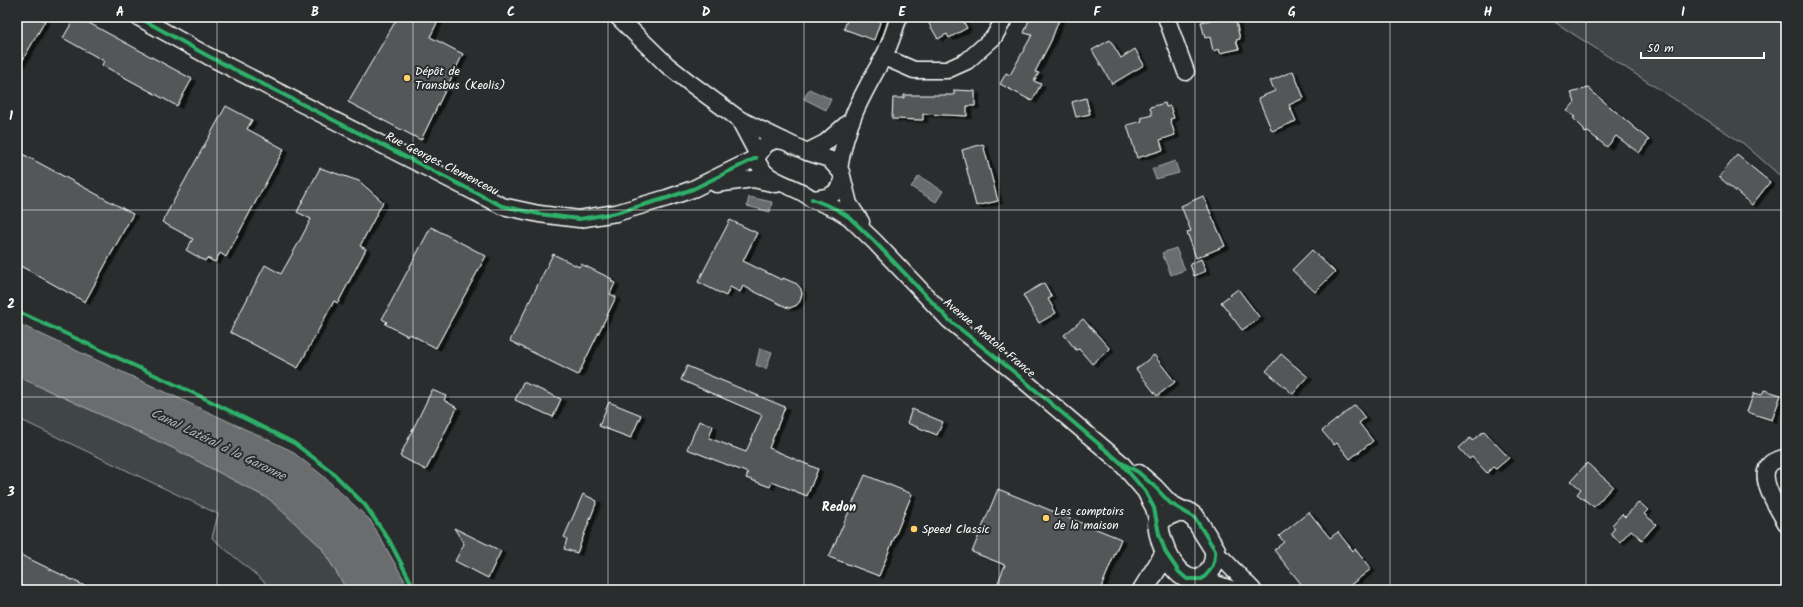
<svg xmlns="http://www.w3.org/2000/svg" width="1803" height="607" font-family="Kalam,sans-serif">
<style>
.green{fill:#414445;stroke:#a0a2a2}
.water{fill:#6a6c6d;stroke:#a6a7a7}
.building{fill:#555758;stroke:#fff;filter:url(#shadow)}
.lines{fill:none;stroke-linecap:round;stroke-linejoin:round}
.minor-casing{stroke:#fff;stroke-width:19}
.tertiary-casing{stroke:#fff;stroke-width:23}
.minor{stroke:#2a2d2e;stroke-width:16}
.tertiary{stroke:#2a2d2e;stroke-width:20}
.cycleway-casing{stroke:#2a2d2e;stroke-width:6}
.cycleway{stroke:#2db169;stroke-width:4}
.grid{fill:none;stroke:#fff;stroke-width:1;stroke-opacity:0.55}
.poi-dot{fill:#ffd166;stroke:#2a2d2e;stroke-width:1.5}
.labels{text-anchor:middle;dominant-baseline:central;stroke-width:4;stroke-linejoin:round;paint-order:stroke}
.poi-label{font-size:12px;fill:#fff;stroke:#2a2d2e;text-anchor:start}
.street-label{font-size:12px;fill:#fff;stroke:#2a2d2e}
.water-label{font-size:13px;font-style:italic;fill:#b4b6b6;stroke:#2a2d2e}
.neighbourhood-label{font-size:13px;font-weight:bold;fill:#fff;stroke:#2a2d2e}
.neatline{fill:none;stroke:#fff;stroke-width:1.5}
.grid-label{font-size:13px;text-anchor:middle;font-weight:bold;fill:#fff}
</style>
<defs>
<filter id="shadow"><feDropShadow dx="4.5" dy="2.5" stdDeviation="0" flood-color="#0009"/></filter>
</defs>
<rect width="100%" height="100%" fill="#2a2d2e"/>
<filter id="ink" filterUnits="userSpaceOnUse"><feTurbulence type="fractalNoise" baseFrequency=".025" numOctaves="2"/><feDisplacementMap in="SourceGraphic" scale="8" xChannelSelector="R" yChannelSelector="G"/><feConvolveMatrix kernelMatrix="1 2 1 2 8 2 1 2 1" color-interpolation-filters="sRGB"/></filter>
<g filter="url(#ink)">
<!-- green -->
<g class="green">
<polygon points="1547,17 1786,17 1786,181 1744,144"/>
<polygon points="17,376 173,448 269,499 321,547 347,590 274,590 212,538 218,514 17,418"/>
</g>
<!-- water -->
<g class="water">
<polygon points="809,89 831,99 826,110 804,99"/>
<polygon points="1175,161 1179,173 1156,179 1152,169"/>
<polygon points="919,176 943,191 936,202 911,187"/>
<polygon points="749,197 772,202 770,212 747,206"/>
<polygon points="1176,248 1185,270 1171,275 1162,253"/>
<polygon points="17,323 290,450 322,475 370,520 410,590 347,590 321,547 269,499 173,448 17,376"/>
<polygon points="760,348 772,352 766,369 756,365"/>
</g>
<!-- building -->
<g class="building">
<polygon points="24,17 39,17 45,21 17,70 17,29"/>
<polygon points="75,17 78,17 192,79 177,106 102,65 104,61 63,38"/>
<polygon points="398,17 440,17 430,37 463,54 421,140 348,102"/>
<polygon points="848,17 882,17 874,40 844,29"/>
<polygon points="925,17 961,17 967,28 949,38 947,34 938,39"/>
<polygon points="1030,17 1060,17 1051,41 1035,72 1039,73 1034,81 1041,84 1032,101 1000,84 1006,73 1010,75 1032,35 1024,33"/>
<polygon points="1222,17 1235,17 1240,39 1236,40 1239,49 1220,53 1219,49 1213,51 1210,37 1205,38 1201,22"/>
<polygon points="1110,40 1121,58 1135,49 1144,65 1112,84 1092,50"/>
<polygon points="1293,71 1304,98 1289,105 1296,121 1272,131 1258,98 1275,91 1270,81"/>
<polygon points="1588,88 1649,140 1639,153 1616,136 1607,147 1588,132 1585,133 1583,128 1573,118 1575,117 1567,111 1575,102 1571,93"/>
<polygon points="954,90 975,91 975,106 967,106 967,116 923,114 923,120 892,119 893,98 904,98 904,95 954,95"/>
<polygon points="1086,98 1090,114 1076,117 1072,102"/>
<polygon points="1165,103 1166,107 1170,106 1174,118 1170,119 1175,135 1160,140 1163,150 1137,158 1127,125 1142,121 1141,118 1152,115 1150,107"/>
<polygon points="226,106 252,120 247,129 284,149 226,257 220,253 215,262 207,258 205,261 186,250 193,239 162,222"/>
<polygon points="983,144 998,201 976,206 962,150"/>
<polygon points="17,151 133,214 85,302 17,264"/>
<polygon points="1737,155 1770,182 1752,205 1719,177"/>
<polygon points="320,168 359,181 383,202 360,246 366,249 338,303 334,301 298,368 230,332 265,265 281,274 299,242 311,219 297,212"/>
<polygon points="1203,196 1225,246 1196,258 1187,232 1191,231 1181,206"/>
<polygon points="730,220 757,233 743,261 782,280 783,278 797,284 801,289 802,294 800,301 797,305 790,308 786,307 743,286 740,292 730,287 726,296 698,282"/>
<polygon points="431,227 486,256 436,348 410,334 408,336 385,324 387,322 382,319"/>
<polygon points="1312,250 1335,272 1315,292 1292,270"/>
<polygon points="553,254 579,267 581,264 612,279 611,281 615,283 610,294 616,297 578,375 510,341"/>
<polygon points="1201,259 1206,271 1194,276 1190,264"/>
<polygon points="1044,283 1052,297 1048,299 1056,313 1039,323 1023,295"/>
<polygon points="1238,289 1260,318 1242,330 1221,302"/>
<polygon points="1083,319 1110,349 1092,364 1079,349 1076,350 1064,335"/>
<polygon points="1281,354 1308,377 1293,394 1266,371"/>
<polygon points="1154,355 1175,382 1157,396 1136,369"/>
<polygon points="687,366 785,407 769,448 818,469 807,496 772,482 770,487 746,478 748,473 687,449 699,421 713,426 709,438 746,452 762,415 681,380"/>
<polygon points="523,382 561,399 553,417 515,400"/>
<polygon points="432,390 446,396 444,400 457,408 426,470 400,456"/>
<polygon points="1764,390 1781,395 1772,420 1747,412 1754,393 1762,395"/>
<polygon points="609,402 641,415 631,438 599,426"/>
<polygon points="1355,405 1365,418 1359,423 1373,441 1350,459 1337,443 1334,445 1322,431"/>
<polygon points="912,409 943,422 937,435 907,423"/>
<polygon points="1484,431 1509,458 1496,469 1493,467 1487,473 1472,457 1469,459 1459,448 1470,438 1472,441"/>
<polygon points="1587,463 1613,486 1594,507 1577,494 1581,489 1571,481"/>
<polygon points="865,475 912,494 879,576 829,557"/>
<polygon points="998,489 1121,539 1100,590 995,590 1005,565 972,552"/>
<polygon points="583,494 597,501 577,553 564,549 567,539 564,537"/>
<polygon points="1639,502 1648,510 1644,514 1656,524 1642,540 1631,530 1620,542 1610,534 1615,528 1612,525 1622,514 1625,517"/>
<polygon points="1309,512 1330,538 1338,532 1353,551 1355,549 1371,569 1344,590 1306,590 1274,550 1284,542 1279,536"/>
<polygon points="454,528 501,551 488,578 455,561 464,544"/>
<polygon points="17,553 93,590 30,590 17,583"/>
</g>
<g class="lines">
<defs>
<g id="minor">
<polyline points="138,17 208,56 502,206 539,214 579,219 616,213 667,198 693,189 756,158"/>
<polyline points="618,17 667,65 690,83 739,119 784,141"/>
<polyline points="1166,17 1186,72"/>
<polyline points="884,57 914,70 947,70 967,61 994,37 1005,17"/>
<polyline points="739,119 758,155"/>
<polyline points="807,152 825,143 848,123"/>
<polyline points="756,158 766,144 775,140 784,141 807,152 829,159 841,172 849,204 861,222"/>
<path d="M756,158c9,27 36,24 56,41 17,-2 22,-2 31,-17"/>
<path d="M839,169c7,-46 22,-72 44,-111 7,-12 11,-28 16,-41"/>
<polyline points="716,184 753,179 776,184"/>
<polyline points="812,199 836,209 849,217 875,242 949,320 1014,372 1120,462 1145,491 1154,508 1158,524"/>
<path d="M1786,457c-4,2 -12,3 -15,6 -16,13 8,47 15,60"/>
<polyline points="1139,473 1155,487 1170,503 1187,512"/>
<polyline points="1215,554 1224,560 1253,590"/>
<polyline points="1202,579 1234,590"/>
</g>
<g id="tertiary">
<path d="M1175,512h12l8,6 20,32c1,13 -3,20 -13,29 -26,8 -42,-35 -44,-55l6,-7z"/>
<polyline points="1143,590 1166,553"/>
</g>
</defs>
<!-- minor casing -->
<use href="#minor" class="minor-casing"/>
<!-- tertiary casing -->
<use href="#tertiary" class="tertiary-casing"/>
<!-- minor -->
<use href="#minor" class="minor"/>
<!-- tertiary -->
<use href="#tertiary" class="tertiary"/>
<defs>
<g id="cycleway">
<polyline points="138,17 208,56 502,206 539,214 579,219 616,213 667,198 693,189 756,158"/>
<path d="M812,199l24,10 13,8 26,25 74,78 65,52 106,90 25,29 9,17 5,26 7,19 13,19 8,7h15c10,-9 14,-16 13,-29l-20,-32 -25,-15 -15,-16 -17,-15 -18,-10"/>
<polyline points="17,311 202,397 294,443 331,471 365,505 389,540 415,590"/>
</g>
</defs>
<!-- cycleway casing -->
<use href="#cycleway" class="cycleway-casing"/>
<!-- cycleway -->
<use href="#cycleway" class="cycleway"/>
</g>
</g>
<!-- grid -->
<path class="grid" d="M217,17v573M413,17v573M608,17v573M804,17v573M999,17v573M1195,17v573M1390,17v573M1586,17v573M17,210h1769M17,397h1769"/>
<!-- markers -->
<g class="poi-dot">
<circle cx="407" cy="78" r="4"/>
<circle cx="1046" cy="518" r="4"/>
<circle cx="914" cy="529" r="4"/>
</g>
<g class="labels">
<!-- poi labels -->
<g class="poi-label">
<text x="415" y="71">Dépôt de<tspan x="415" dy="14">Transbus (Keolis)</tspan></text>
<text x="1054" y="511">Les comptoirs<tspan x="1054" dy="14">de la maison</tspan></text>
<text x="922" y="529">Speed Classic</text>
</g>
<!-- street labels -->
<g class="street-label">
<text transform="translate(442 164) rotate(27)">Rue Georges Clemenceau</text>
<text transform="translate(989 338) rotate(40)">Avenue Anatole France</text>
</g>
<!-- water labels -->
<g class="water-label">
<text transform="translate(218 445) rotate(26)">Canal Latéral à la Garonne</text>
</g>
<!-- neighbourhood labels -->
<g class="neighbourhood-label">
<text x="839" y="507">Redon</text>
</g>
</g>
<!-- margin -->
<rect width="1803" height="607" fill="none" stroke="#2a2d2e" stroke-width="44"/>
<!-- scale -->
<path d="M1641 52v6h123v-6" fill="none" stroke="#ffffff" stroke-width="2"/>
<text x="1647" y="52" font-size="12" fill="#ffffff" stroke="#2a2d2e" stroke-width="3" paint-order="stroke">50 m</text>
<rect x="22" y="22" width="1759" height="563" class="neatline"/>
<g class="grid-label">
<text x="120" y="16">A</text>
<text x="315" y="16">B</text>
<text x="511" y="16">C</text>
<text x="706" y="16">D</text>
<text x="902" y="16">E</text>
<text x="1097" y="16">F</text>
<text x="1292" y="16">G</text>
<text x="1488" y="16">H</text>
<text x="1683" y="16">I</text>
<text x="11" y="120">1</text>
<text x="11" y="308">2</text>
<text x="11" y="496">3</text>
</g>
</svg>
